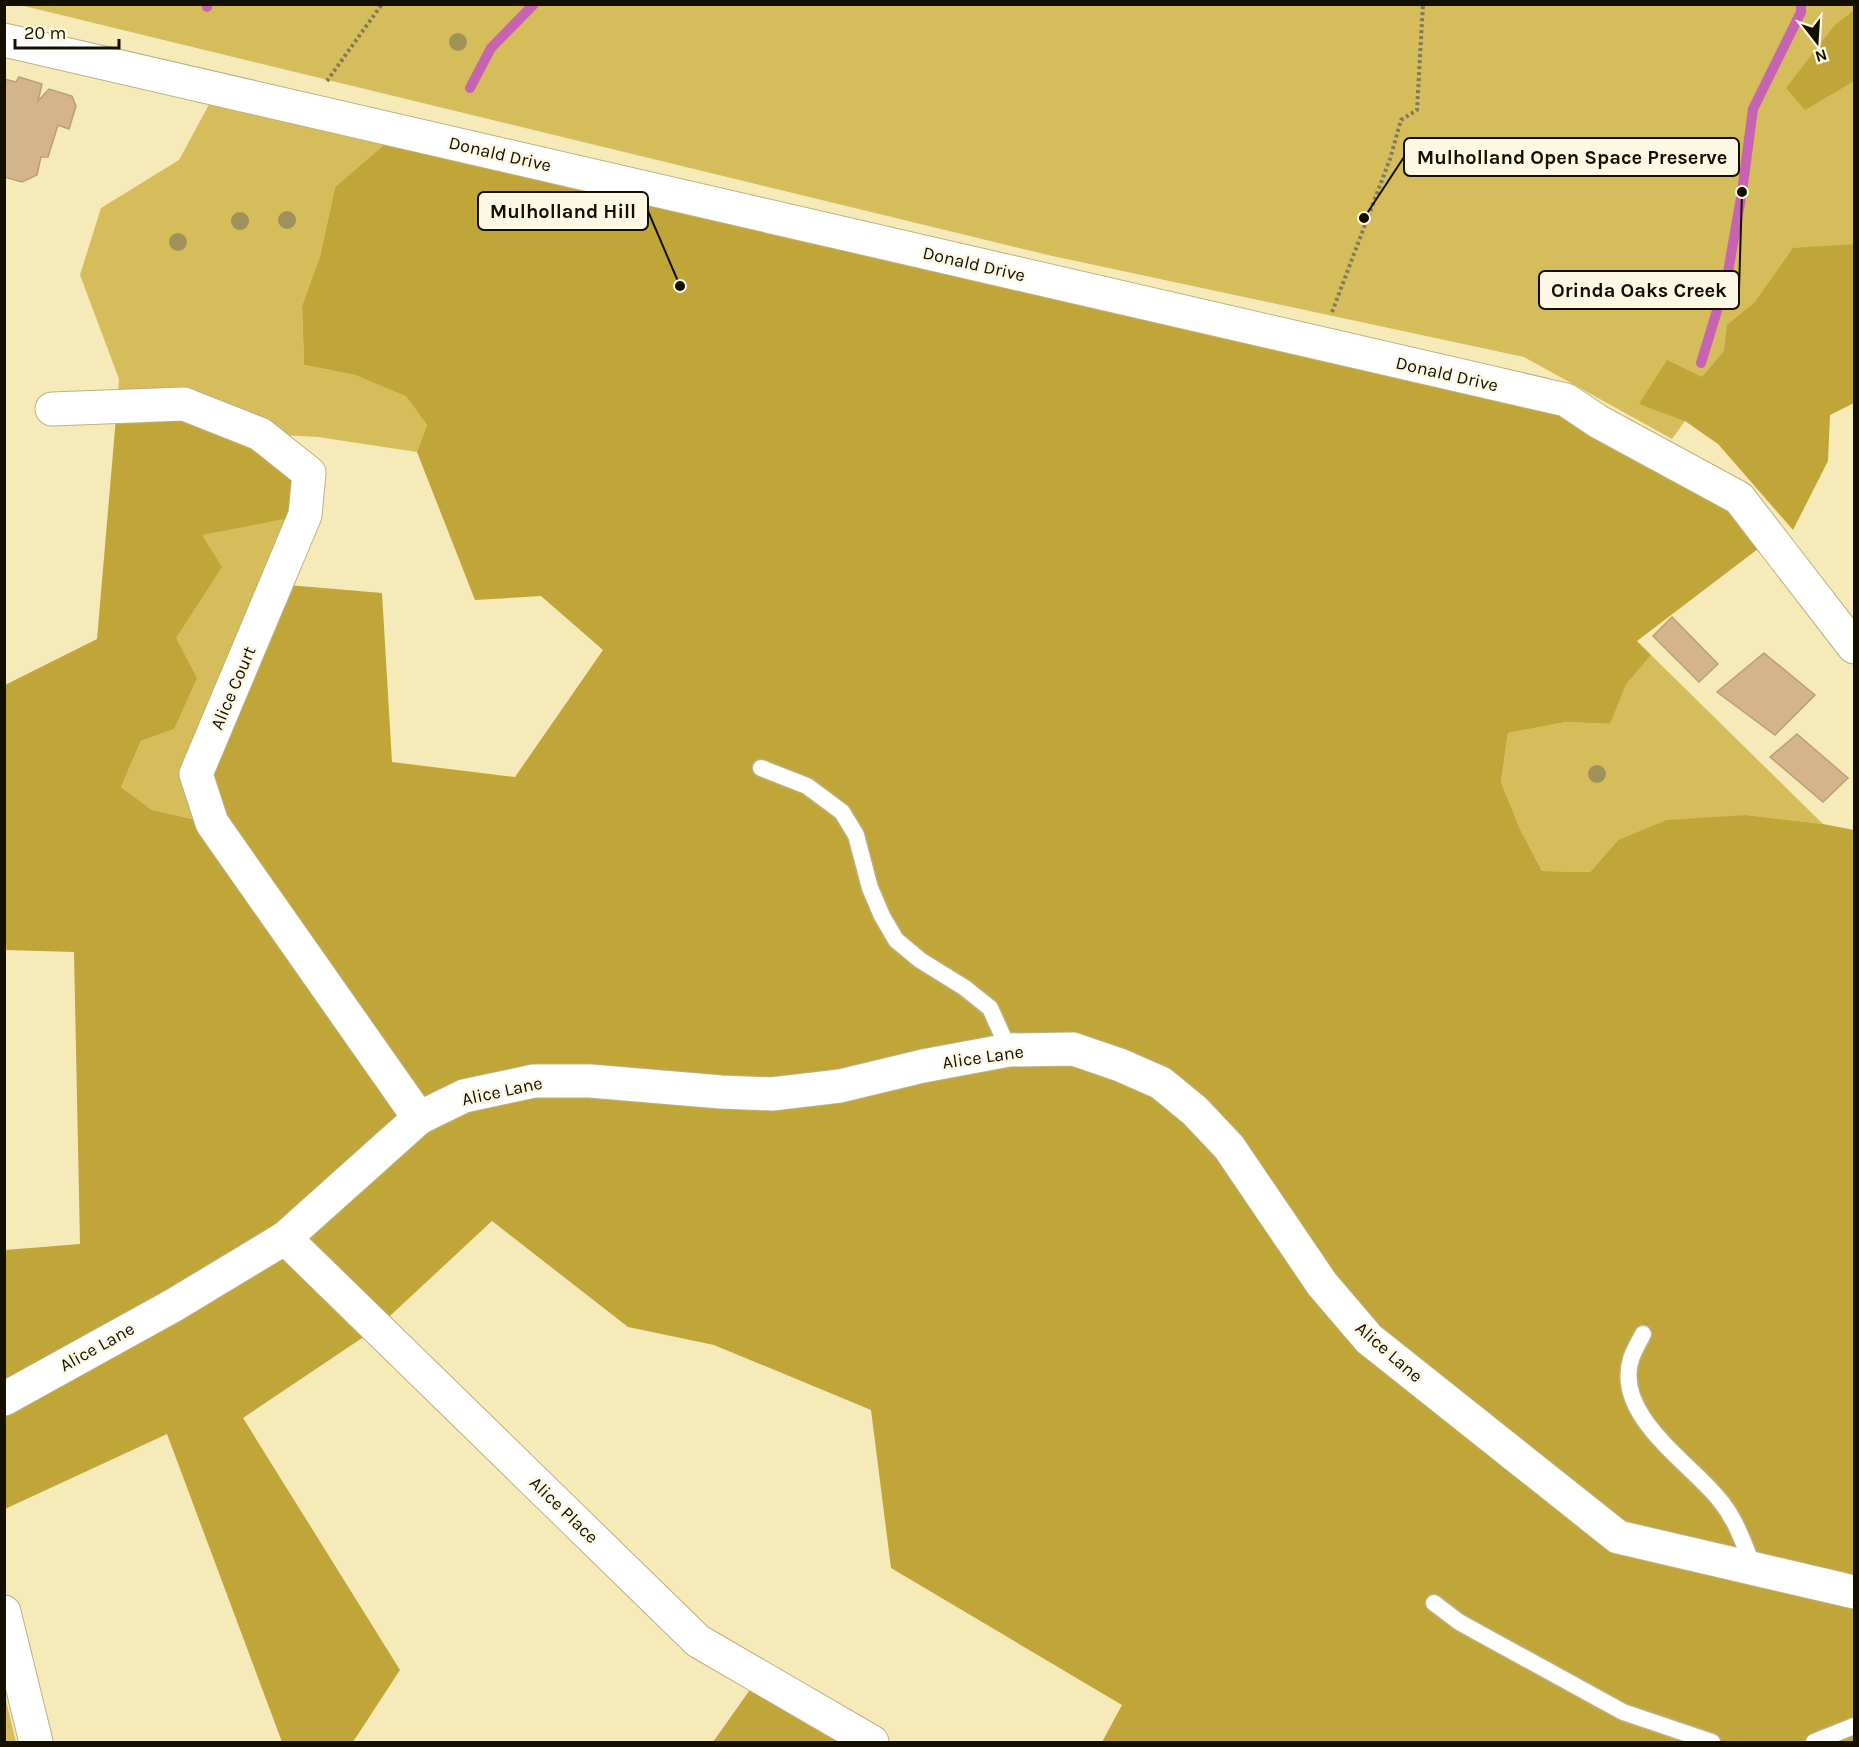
<svg xmlns="http://www.w3.org/2000/svg" width="1859" height="1747" font-family="Karla,sans-serif">
<style>
.green{fill:#d5bd5b}
.forest{fill:#c0a638}
.lines{fill:none;stroke-linecap:round;stroke-linejoin:round}
.stream{stroke:#c863b4;stroke-width:10}
.building{fill:#d3b48b;stroke:#bc9e75;stroke-width:1.5}
.service-casing{stroke:#bdb181;stroke-width:19}
.minor-casing{stroke:#bdb181;stroke-width:35}
.path{stroke:#837a5b;stroke-width:4;stroke-dasharray:3 3;stroke-linecap:butt}
.service{stroke:#fff;stroke-width:16}
.minor{stroke:#fff;stroke-width:33}
.tree{fill:#9e915a}
.labels{text-anchor:middle;dominant-baseline:central;stroke-width:5;stroke-linejoin:round;paint-order:stroke}
.street-label{font-size:18px;fill:#141001;stroke:#fcf8e4}
.leader{fill:none;stroke:#141001;stroke-width:2}
.callout-dot{fill:#141001;stroke:#fcf8e4;stroke-width:2}
.callout{fill:#fcf8e4;stroke:#141001;stroke-width:2}
.callout-label{font-size:20px;text-anchor:middle;font-weight:bold;fill:#141001}
</style>
<rect width="100%" height="100%" fill="#f7eab9"/>
<!-- green -->
<g class="green">
<polygon points="20,5 1854,5 1854,244 1843,245 1685,421 1672,439 1524,357 1048,255"/>
<polygon points="218,88 401,130 335,187 320,256 302,306 304,365 355,375 406,395 427,425 417,452 318,437 260,434 117,406 119,379 80,275 101,208 179,160"/>
<polygon points="305,515 212,823 152,810 121,787 141,741 174,729 176,638 202,534"/>
<polygon points="1651,655 1823,824 1747,815 1618,840 1590,872 1542,871 1520,829 1501,782 1508,733 1566,722 1610,724 1625,684"/>
<polygon points="5,1696 16,1742 5,1742"/>
</g>
<!-- forest -->
<g class="forest">
<polygon points="1854,10 1854,81 1805,110 1786,88 1834,26"/>
<polygon points="401,130 1566,400 1771,539 1637,641 1651,655 1626,684 1610,724 1566,722 1508,733 1501,782 1520,829 1542,871 1590,872 1618,840 1667,820 1747,815 1823,824 1854,830 1854,1742 1102,1742 1122,1705 891,1568 871,1410 714,1345 628,1327 492,1221 377,1328 243,1418 400,1670 353,1742 282,1742 167,1434 5,1509 5,1250 80,1244 74,952 5,950 5,685 97,639 117,406 184,404 309,473 305,515 202,535 222,567 176,638 197,678 174,729 141,741 121,787 152,810 211,823 196,774 276,584 382,593 392,762 515,777 603,650 541,596 475,600 417,452 427,425 406,396 355,375 304,365 302,306 320,256 335,187"/>
<polygon points="1854,244 1854,403 1830,415 1828,461 1793,530 1718,444 1685,421 1639,404 1667,360 1702,377 1724,351 1727,325 1755,302 1793,248"/>
<polygon points="759,1677 872,1742 713,1742"/>
</g>
<g class="lines">
<!-- stream -->
<g class="stream">
<polyline points="207,7 207,4"/>
<polyline points="470,88 491,48 534,4"/>
<polyline points="1701,363 1727,278 1742,192 1753,109 1801,12 1801,4"/>
</g>
</g>
<!-- building -->
<g class="building">
<polygon points="19,77 42,84 38,101 49,89 72,96 76,106 69,129 58,125 48,157 41,157 37,175 22,182 4,177 4,79 16,82"/>
<polygon points="1672,617 1718,664 1699,682 1653,636"/>
<polygon points="1764,653 1815,695 1775,735 1717,692"/>
<polygon points="1797,734 1848,778 1823,802 1770,757"/>
</g>
<g class="lines">
<defs>
<g id="service">
<polyline points="761,768 807,786 842,812 856,835 870,888 882,916 896,940 920,960 965,988 990,1008 1009,1050"/>
<path d="M1643,1334c-4,8 -9,16 -12,25 -18,58 63,106 91,144 15,19 23,44 32,66"/>
<polyline points="1434,1603 1459,1622 1623,1712 1712,1742"/>
<polyline points="1814,1742 1854,1726"/>
</g>
<g id="minor">
<polyline points="4,40 1566,400 1599,422 1739,498 1854,647"/>
<polyline points="52,409 184,404 260,434 309,473 305,515 196,774 212,823 419,1118"/>
<polyline points="285,1238 698,1641 872,1742"/>
<polyline points="4,1399 174,1305 285,1238 419,1118 464,1096 534,1081 590,1081 721,1092 772,1094 840,1086 923,1066 1009,1050 1073,1049 1120,1065 1161,1083 1195,1111 1229,1147 1322,1284 1369,1339 1618,1537 1854,1592"/>
<polyline points="4,1612 36,1742"/>
</g>
</defs>
<!-- service casing -->
<use href="#service" class="service-casing"/>
<!-- minor casing -->
<use href="#minor" class="minor-casing"/>
<!-- path -->
<g class="path">
<polyline points="327,81 382,4"/>
<polyline points="1332,312 1390,159 1401,120 1417,110 1423,4"/>
</g>
<!-- service -->
<use href="#service" class="service"/>
<!-- minor -->
<use href="#minor" class="minor"/>
</g>
<!-- trees -->
<g class="tree">
<circle cx="458" cy="42" r="9"/>
<circle cx="287" cy="220" r="9"/>
<circle cx="240" cy="221" r="9"/>
<circle cx="178" cy="242" r="9"/>
<circle cx="1597" cy="774" r="9"/>
</g>
<g class="labels">
<!-- street labels -->
<g class="street-label">
<text transform="translate(500 154) rotate(13)">Donald Drive</text>
<text transform="translate(974 264) rotate(13)">Donald Drive</text>
<text transform="translate(1447 374) rotate(13)">Donald Drive</text>
<text transform="translate(233 688) rotate(-67)">Alice Court</text>
<text transform="translate(983 1057) rotate(-8)">Alice Lane</text>
<text transform="translate(502 1091) rotate(-12)">Alice Lane</text>
<text transform="translate(97 1347) rotate(-29)">Alice Lane</text>
<text transform="translate(1389 1352) rotate(41)">Alice Lane</text>
<text transform="translate(564 1510) rotate(44)">Alice Place</text>
</g>
</g>
<!-- callouts -->
<path class="leader" d="M1364 218L1404 157M680 286L648 211M1742 192L1739 290"/>
<g class="callout-dot">
<circle cx="1364" cy="218" r="6"/>
<circle cx="680" cy="286" r="6"/>
<circle cx="1742" cy="192" r="6"/>
</g>
<g class="callout">
<rect x="1404" y="138" width="335" height="38" rx="6"/>
<rect x="478" y="192" width="170" height="38" rx="6"/>
<rect x="1539" y="271" width="200" height="38" rx="6"/>
</g>
<g class="callout-label">
<text x="1572" y="164">Mulholland Open Space Preserve</text>
<text x="563" y="218">Mulholland Hill</text>
<text x="1639" y="297">Orinda Oaks Creek</text>
</g>
<!-- border -->
<rect width="1859" height="1747" fill="none" stroke="#141001" stroke-width="12"/>
<!-- north arrow -->
<g transform="translate(1817 42) rotate(163)" stroke="#fcf8e4" stroke-width="4.5" paint-order="stroke">
<path d="M0-4.5L10 22L0 15L-10 22Z" fill="#141001"/>
<text y="-9" font-size="16" font-weight="bold" text-anchor="middle" fill="#141001">N</text>
</g>
<!-- scale -->
<path d="M15 39v9h104v-9" fill="none" stroke="#141001" stroke-width="3"/>
<text x="24" y="39" font-size="18" fill="#141001" stroke="#fcf8e4" stroke-width="4.5" paint-order="stroke">20 m</text>
</svg>
